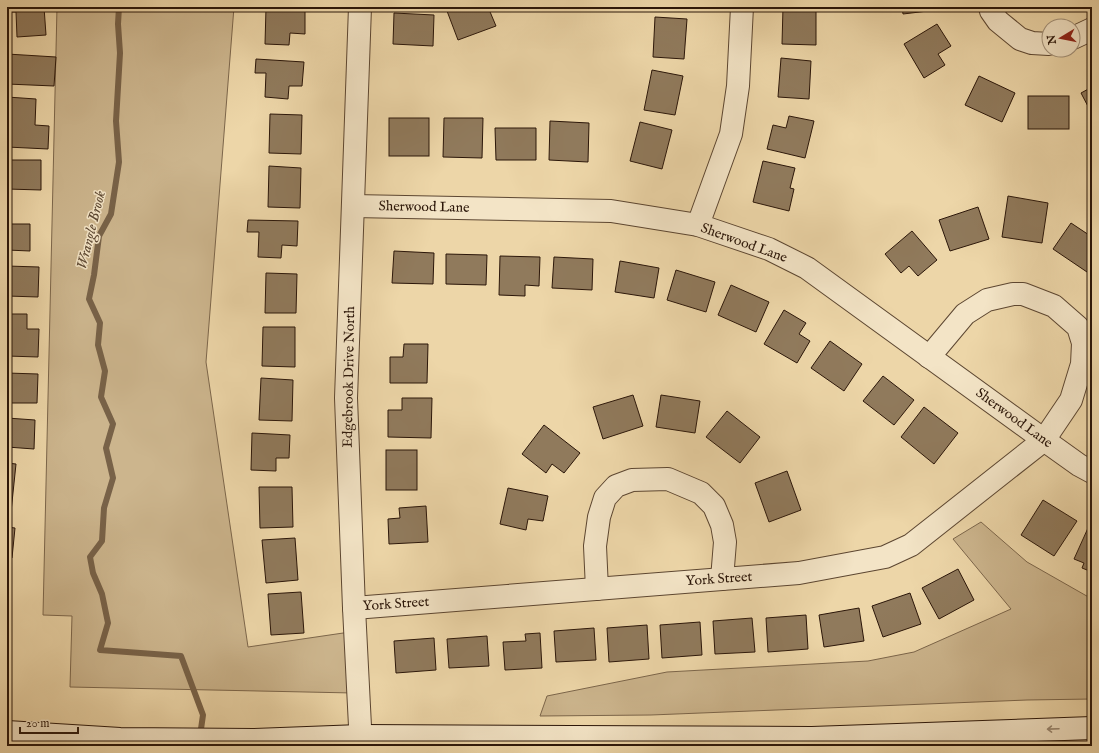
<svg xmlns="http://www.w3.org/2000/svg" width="1099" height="753" font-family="'IM FELL English',serif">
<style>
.green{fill:#ccb58d;stroke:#7c664b}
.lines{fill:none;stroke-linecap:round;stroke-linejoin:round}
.stream{stroke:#786248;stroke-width:6}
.building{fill:#907a5c;stroke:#2b1609}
.minor-casing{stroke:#5c4631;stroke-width:24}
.secondary-casing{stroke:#2b1609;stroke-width:24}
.minor{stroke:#f3e4c6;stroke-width:22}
.secondary{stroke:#f3e4c6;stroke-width:22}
.oneway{stroke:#998771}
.labels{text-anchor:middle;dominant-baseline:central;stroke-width:3;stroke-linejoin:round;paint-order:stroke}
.street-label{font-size:14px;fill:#2b1609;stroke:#f3e4c6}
.water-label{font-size:15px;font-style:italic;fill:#5e4933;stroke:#f3e4c6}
</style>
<rect width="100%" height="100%" fill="#edd6a8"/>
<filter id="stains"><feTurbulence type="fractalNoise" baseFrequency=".005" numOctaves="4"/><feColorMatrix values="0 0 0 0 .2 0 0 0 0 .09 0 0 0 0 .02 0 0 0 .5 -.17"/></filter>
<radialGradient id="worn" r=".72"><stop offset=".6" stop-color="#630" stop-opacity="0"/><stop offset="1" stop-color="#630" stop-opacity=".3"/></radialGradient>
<!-- green -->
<g class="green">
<polygon points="57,7 234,7 206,362 248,647 350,632 353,693 70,687 72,616 43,615"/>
<polygon points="981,522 1027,562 1092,599 1092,699 1027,700 651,715 540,716 547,696 667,672 868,661 914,652 1011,609 953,539"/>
</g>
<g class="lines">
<!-- stream -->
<polyline class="stream" points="119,7 118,24 120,53 116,121 119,162 111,214 99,236 94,275 89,299 100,323 98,345 105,371 101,397 113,424 106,448 113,478 104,508 102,541 90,557 93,573 102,594 108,623 100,650 181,656 203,715 200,736"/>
</g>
<!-- building -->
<g class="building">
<polygon points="7,7 44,7 46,35 17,37 16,12 7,12"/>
<polygon points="459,7 488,7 496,26 458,40 447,11"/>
<polygon points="520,7 529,7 525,11"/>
<polygon points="783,7 816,7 816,45 782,44"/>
<polygon points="902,7 935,7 936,10 903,14"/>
<polygon points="266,8 305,9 305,34 290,33 289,45 265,44"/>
<polygon points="394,13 434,15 433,46 393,44"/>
<polygon points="655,17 687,19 684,59 653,57"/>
<polygon points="937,24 951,46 938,54 945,65 924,78 904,44"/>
<polygon points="7,54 56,57 54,86 7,84"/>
<polygon points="781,58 811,61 809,99 778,97"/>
<polygon points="256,59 304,62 302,86 289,86 288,99 265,97 266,73 255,73"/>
<polygon points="652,70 683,76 675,115 644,110"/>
<polygon points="979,76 1015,93 1002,122 965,105"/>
<polygon points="1092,87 1092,114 1081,93"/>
<rect x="1028" y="96" width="41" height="33"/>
<polygon points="7,97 36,99 35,125 49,126 48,149 7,147"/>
<polygon points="270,114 302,115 301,154 269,153"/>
<polygon points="789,116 814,121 805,158 767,149 773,125 786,128"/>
<rect x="389" y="118" width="40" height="38"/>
<polygon points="444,118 483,118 482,158 443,157"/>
<polygon points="550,121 589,123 588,162 549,160"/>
<polygon points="640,122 672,130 662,169 630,161"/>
<polygon points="495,128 536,128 536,160 496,160"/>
<polygon points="7,160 41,160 41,190 7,189"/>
<polygon points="763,161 795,168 790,188 794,189 789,211 753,202"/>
<polygon points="269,166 301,168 300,208 268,207"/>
<polygon points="1008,196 1048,203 1042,243 1002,237"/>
<polygon points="978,207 989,239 950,251 939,220"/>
<polygon points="248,220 298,221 297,246 282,245 281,258 258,257 259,232 247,232"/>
<polygon points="1071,223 1092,237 1092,264 1087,272 1053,249"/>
<polygon points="7,224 30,224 30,251 7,250"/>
<polygon points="912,231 937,260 918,276 909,266 901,273 885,254"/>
<polygon points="394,251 434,253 433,284 392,283"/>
<polygon points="446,254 487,255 486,285 446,284"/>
<polygon points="500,256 540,257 539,286 525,285 525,296 499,295"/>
<polygon points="554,257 593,259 592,290 552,288"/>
<polygon points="620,261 659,268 654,298 615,292"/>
<polygon points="7,266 39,267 38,297 7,296"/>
<polygon points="676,270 715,282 706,312 667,300"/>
<polygon points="266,273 297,274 296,313 265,313"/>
<polygon points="731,285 769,302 756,332 718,315"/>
<polygon points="784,310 806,323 799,334 810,341 797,363 764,344"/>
<polygon points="7,314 27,314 27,329 39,329 38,357 7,356"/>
<polygon points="263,327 295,327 295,367 262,366"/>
<polygon points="830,341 862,364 844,391 811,368"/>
<polygon points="404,344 428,344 427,383 390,383 390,357 403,357"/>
<polygon points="7,373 38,374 37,403 7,403"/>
<polygon points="883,376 914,400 894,425 863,401"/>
<polygon points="261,378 293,380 292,421 259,420"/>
<polygon points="633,395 643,426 603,439 593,407"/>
<polygon points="661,395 700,401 695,433 656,427"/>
<polygon points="402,398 432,398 431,438 388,437 388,410 402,410"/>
<polygon points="924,407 958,433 934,464 901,437"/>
<polygon points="727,411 760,437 740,463 706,437"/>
<polygon points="7,418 35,420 34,449 7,447"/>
<polygon points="544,425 580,453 564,473 552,464 546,473 522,454"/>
<polygon points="252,433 290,435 289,458 276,458 276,471 251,470"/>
<rect x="386" y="450" width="31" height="40"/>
<polygon points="7,463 16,464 11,512 7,511"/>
<polygon points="787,471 801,510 769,522 755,483"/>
<polygon points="259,487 292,487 293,527 260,528"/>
<polygon points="508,488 548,496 543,521 528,519 526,530 500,524"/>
<polygon points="1043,500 1077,521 1054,556 1021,535"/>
<polygon points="426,506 428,542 389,544 388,519 400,518 399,508"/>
<polygon points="7,527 15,528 12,558 7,557"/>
<polygon points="1088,528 1092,530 1092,572 1082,568 1084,563 1074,559"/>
<polygon points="295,538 298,580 266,583 262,540"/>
<polygon points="958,569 974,600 939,619 922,588"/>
<polygon points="301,592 304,633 271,635 268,594"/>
<polygon points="910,593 921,624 883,637 872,606"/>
<polygon points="859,608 864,641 824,647 819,615"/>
<polygon points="806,615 808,649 768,652 766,618"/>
<polygon points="752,618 755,652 715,654 713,621"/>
<polygon points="700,622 702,655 662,658 660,625"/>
<polygon points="647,625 649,659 609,662 607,628"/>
<polygon points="594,628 596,660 556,662 554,631"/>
<polygon points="540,633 542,668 505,670 503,642 526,641 525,634"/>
<polygon points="487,636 489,666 449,668 447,639"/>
<polygon points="434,638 436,670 396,673 394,641"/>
</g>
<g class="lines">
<defs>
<g id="minor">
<polyline points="360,7 346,398 354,608 361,746"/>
<polyline points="990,7 991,11 998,21 1020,39 1032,43 1049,44"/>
<polyline points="1073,38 1092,29"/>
<polyline points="353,206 611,211 698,225 769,249 807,268 1044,440 1079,465 1092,472"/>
<polyline points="698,225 731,134 738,86 742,7"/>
<polyline points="597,589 595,546 599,517 605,498 616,486 632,480 668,479 701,493 714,506 722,525 725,542 722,579"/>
<polyline points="354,608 799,573 885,557 911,545 1044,440 1071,400 1082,364 1083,343 1078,327 1054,306 1023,294 1013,294 987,300 965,314 929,357"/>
</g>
<polyline id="secondary" points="7,732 120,739 254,740 360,736 812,738 1092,728"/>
</defs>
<!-- minor casing -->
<use href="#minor" class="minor-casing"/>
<!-- secondary casing -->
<use href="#secondary" class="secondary-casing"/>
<!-- minor -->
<use href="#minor" class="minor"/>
<!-- secondary -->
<use href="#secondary" class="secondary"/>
</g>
<!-- one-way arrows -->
<defs><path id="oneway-shaft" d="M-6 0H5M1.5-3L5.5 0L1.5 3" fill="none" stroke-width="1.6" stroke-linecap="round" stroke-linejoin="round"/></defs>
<use class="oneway" href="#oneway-shaft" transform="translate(1053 729) rotate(178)"/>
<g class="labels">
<!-- street labels -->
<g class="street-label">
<text transform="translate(424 207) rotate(1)">Sherwood Lane</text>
<text transform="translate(744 243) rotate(20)">Sherwood Lane</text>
<text transform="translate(349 377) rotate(-89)">Edgebrook Drive North</text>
<text transform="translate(1014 418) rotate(36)">Sherwood Lane</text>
<text transform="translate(719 579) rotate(-4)">York Street</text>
<text transform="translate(396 604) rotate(-4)">York Street</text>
</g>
<!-- water labels -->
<g class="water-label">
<text transform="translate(91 230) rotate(-76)">Wrangle Brook</text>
</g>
</g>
<!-- margin -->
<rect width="1099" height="753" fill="none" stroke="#edd6a8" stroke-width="24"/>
<rect x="8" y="8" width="1083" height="737" fill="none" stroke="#2b1609" stroke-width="2"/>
<rect x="12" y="12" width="1075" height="729" fill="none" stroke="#2b1609"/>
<!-- north arrow -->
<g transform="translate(1061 38) rotate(260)"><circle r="19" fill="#f3e4c6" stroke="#a3927a"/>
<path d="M0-3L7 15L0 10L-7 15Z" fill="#8f2418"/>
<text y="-6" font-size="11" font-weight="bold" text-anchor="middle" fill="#2b1609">N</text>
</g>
<!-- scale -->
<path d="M20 727v6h58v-6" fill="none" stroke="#2b1609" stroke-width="2"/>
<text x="26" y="727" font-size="12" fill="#2b1609" stroke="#f3e4c6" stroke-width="3" paint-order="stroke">20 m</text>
<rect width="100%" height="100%" filter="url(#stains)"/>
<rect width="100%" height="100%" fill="url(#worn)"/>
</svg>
